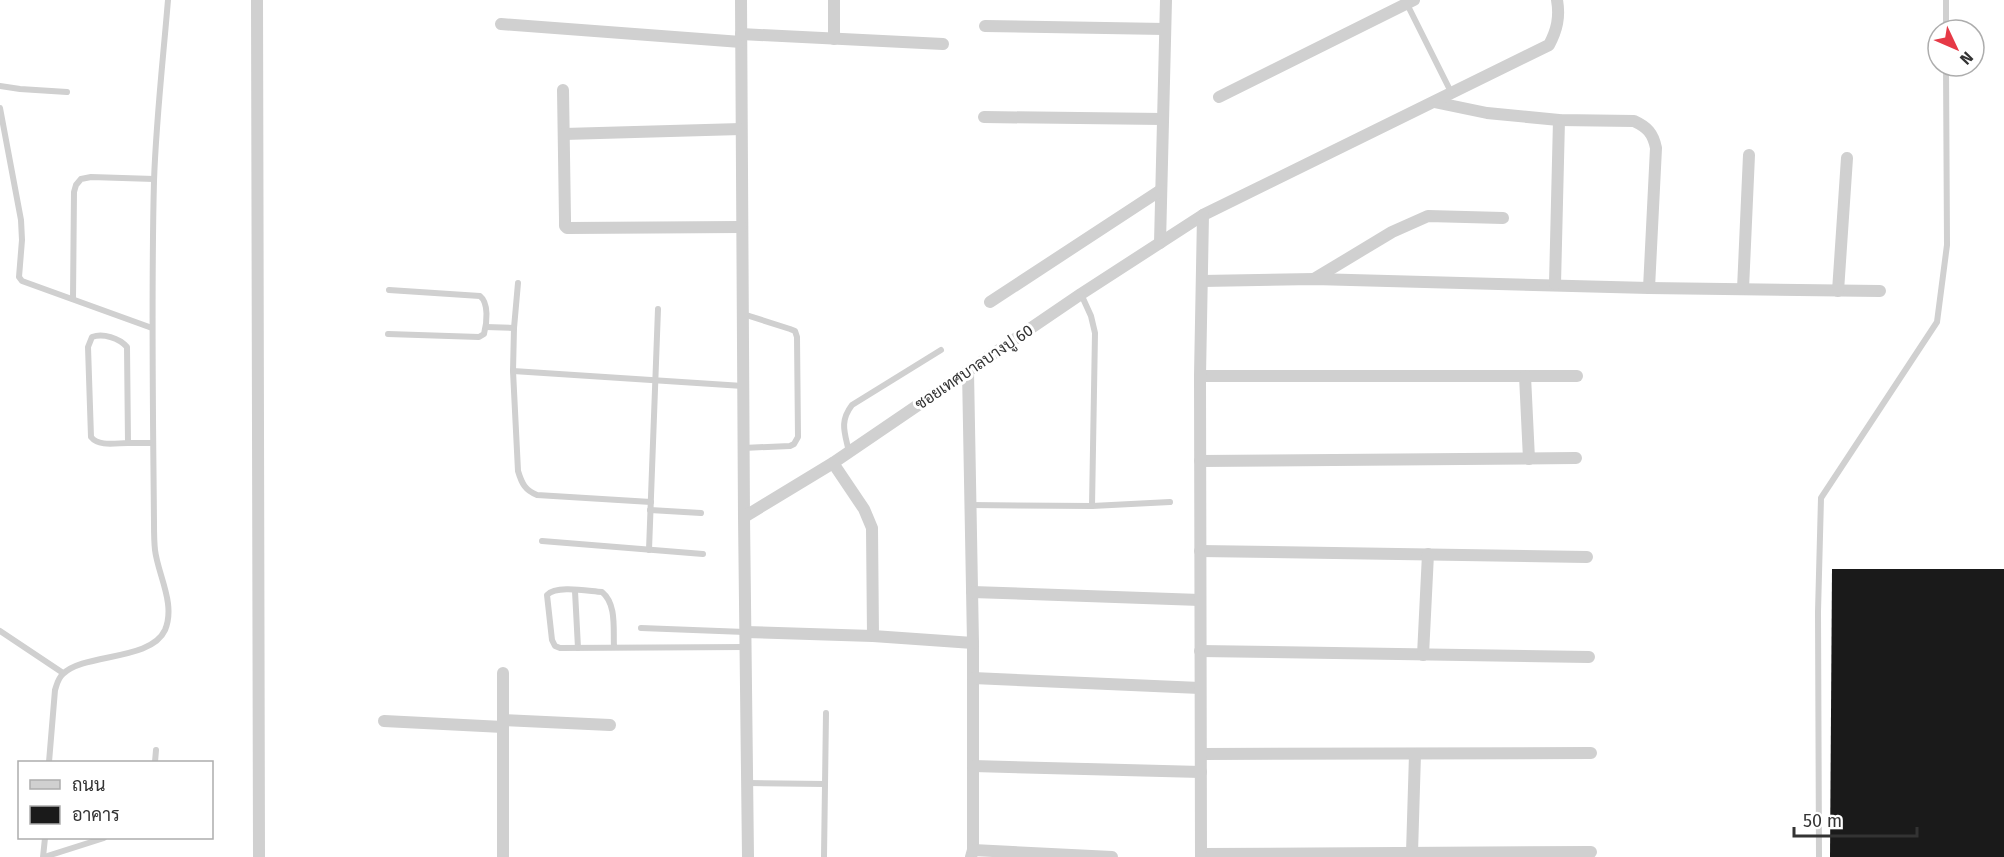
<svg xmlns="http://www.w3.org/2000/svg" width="2004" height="857" font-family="'Fira Sans',Sarabun,sans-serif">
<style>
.building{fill:#1a1a1a}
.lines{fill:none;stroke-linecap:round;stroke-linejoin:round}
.lane{stroke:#d0d0d0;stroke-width:6}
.street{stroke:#d0d0d0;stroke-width:12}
.labels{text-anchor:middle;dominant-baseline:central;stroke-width:6;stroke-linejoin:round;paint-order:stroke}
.street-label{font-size:16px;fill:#333;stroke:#fff}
</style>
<rect width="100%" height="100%" fill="#fff"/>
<!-- building -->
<polygon class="building" points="1832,569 2004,569 2004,857 1830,857"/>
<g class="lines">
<!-- lane -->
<g class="lane">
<polyline points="1946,0 1946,30"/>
<polyline points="1407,4 1451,92"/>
<polyline points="0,86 20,89 67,92"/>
<polyline points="0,108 21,220 22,240 19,277 22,281 152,328"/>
<path d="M518,283l-4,45 -1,43 5,100c4,13 7,19 19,24l114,7"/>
<polyline points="1081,294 1091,316 1095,333 1092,506"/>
<polyline points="73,299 74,192 76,185 81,179 91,177 154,179"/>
<polyline points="743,314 790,329 795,331 797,337 798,437 794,444 790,446 743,448"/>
<polyline points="486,327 514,328"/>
<path d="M388,334l91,3 5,-3c3,-11 5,-31 -4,-38l-91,-6"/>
<polyline points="513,371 743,386"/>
<path d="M128,443c-12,0 -29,4 -37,-6l-3,-90 4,-10c11,-4 27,1 35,10l1,96h25"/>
<path d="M849,452c-4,-19 -10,-30 3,-47l89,-55"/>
<polyline points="970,505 1092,506 1170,502"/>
<polyline points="650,510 701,513"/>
<polyline points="542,541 703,554"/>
<polyline points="649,550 658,309"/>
<polyline points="575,591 578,648"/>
<polyline points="641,628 745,632"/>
<polyline points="0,631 63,673"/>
<path d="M614,647c-1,-17 3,-43 -12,-55 -15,-1 -45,-7 -55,3l5,45 3,6 5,2 186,-1"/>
<path d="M49,762l6,-72c2,-6 3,-12 8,-16 21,-21 88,-13 102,-44 11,-26 -7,-55 -10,-80 -1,-9 -1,-18 -1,-27 -1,-114 -3,-228 0,-342 2,-60 9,-121 14,-181"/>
<polyline points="155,762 156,750"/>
<polyline points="748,783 825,784"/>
<polyline points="43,857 45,838"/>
<polyline points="44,857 104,838"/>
<polyline points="824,857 826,713"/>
<polyline points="1819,857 1818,612 1821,498 1937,322 1947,245 1946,66"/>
</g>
<!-- street -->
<g class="street">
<polyline points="257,0 259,857"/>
<polyline points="741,0 744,517"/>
<polyline points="834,0 834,39"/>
<polyline points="501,24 741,42"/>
<polyline points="985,26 1165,29"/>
<polyline points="741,34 943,44"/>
<polyline points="563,90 565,220 565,226 567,228 741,227"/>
<polyline points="1219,97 1414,0"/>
<path d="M1434,102l53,11 72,7 75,1c13,6 19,12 22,27l-7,140"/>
<polyline points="984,117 1163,119"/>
<polyline points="564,134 741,129"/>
<polyline points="1160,243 1166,0"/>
<polyline points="1314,279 1392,232 1428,216 1503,218"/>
<polyline points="1202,281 1314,279 1649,288 1880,291"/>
<polyline points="1555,284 1559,120"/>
<polyline points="1743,289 1749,155"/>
<polyline points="1838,291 1847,158"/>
<polyline points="990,302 1161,190"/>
<polyline points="968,371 973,643 973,850 971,857"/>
<polyline points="1200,376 1577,376"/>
<polyline points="1525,376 1529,459"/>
<polyline points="1200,461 1576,458"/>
<polyline points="833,463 864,509 872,528 873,636"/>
<polyline points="1200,551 1587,557"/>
<polyline points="972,592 1200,600"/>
<polyline points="745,632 873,636 973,643"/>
<polyline points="1200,651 1589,657"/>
<polyline points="1423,655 1428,554"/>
<polyline points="973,678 1200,688"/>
<polyline points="503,720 610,725"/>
<polyline points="384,721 503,727"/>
<polyline points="1201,754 1591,753"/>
<polyline points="973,766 1201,772"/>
<polyline points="973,850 1112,857"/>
<polyline points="1412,853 1415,754"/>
<polyline points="1201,854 1591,852"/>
<polyline points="503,857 503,673"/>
<path d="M748,857l-4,-340 89,-54 248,-169 122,-79 346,-170c8,-15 11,-28 8,-45"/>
<polyline points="1201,857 1200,376 1203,215"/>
</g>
</g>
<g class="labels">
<!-- street labels -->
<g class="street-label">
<text transform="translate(974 367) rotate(-34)">ซอยเทศบาลบางปู 60</text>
</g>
</g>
<!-- legend -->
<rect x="18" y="761" width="195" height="78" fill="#ffffff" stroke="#adadad" stroke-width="1.5"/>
<rect x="30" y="780" width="30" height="9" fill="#d0d0d0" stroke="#adadad" stroke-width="1.5"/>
<text x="72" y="791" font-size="18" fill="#333333">ถนน</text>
<rect x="30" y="806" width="30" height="18" fill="#1a1a1a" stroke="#adadad" stroke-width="1.5"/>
<text x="72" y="821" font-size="18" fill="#333333">อาคาร</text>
<!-- north arrow -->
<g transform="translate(1956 48) rotate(134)"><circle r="28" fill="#ffffff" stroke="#adadad" stroke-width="1.5"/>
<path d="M0-4.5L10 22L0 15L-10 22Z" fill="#e63946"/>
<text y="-9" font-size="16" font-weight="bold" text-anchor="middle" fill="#333333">N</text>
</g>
<!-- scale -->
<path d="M1794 827v9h123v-9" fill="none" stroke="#333333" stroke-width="3"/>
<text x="1803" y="827" font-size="18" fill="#333333" stroke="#ffffff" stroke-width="4.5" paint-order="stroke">50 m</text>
</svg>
